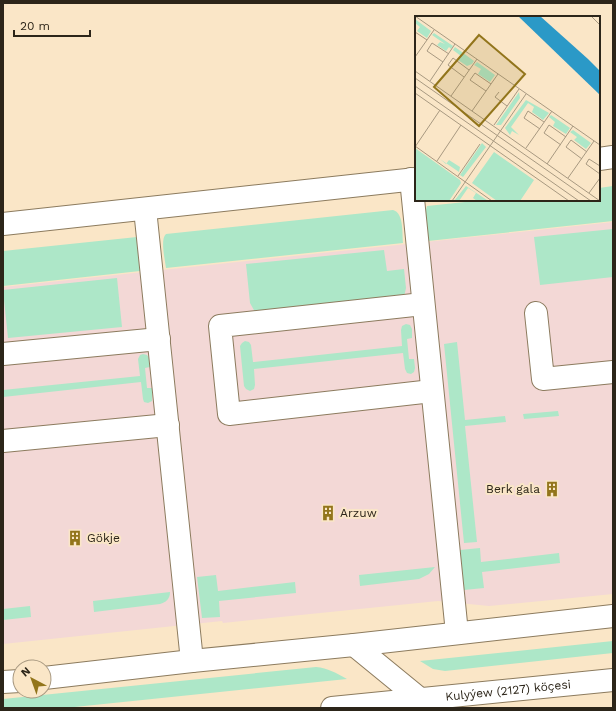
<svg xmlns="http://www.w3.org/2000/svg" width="616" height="711" font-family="'Work Sans',sans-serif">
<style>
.commercial{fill:#f3d8d6}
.green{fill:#ade7c8}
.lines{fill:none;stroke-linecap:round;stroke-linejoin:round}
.minor-casing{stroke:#8c7b5e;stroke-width:24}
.highway-casing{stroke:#8c7b5e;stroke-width:24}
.minor{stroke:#fff;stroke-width:22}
.highway{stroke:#fff;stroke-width:22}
.labels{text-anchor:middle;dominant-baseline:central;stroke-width:4;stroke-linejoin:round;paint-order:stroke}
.poi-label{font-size:12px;fill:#2c2519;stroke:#fae6c7;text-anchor:start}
.street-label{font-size:12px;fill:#2c2519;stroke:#fae6c7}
.inset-road{fill:none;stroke:#a89981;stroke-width:1}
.view{fill:#92751b;fill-opacity:0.15;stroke:#92751b;stroke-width:2}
.inset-edge{fill:none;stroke:#2c2519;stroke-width:2}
</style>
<rect width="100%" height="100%" fill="#fae6c7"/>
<!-- commercial -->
<polygon class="commercial" points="613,222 613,594 489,606 438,601 223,623 222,621 3,644 3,287"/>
<!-- green -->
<g class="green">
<polygon points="613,186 613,221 428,241 425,213 427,206 484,200 599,200 599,188"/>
<path d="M393,210c11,3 9,23 10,33l-237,25c-1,-8 -6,-29 0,-34z"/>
<polygon points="613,229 613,277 540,285 534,237"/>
<polygon points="137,237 140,271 3,286 3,251"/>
<polygon points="384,250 387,271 404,269 406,288 404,297 255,312 250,303 246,264"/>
<polygon points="117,278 122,327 8,338 3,290"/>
<polygon points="406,324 410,325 412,329 412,338 407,339 409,359 414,359 415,368 414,372 411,374 407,373 405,369 403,353 254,369 255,385 254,389 250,391 246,389 244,386 240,346 242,343 245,341 249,342 251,345 253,362 402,346 401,330 402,326"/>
<polygon points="457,342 465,420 505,416 506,422 465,426 477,542 464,543 444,344"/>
<polygon points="143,354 147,355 149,358 150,367 145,368 147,388 152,388 152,401 148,403 144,402 143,399 141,382 3,397 3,390 140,376 138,359 140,355"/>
<polygon points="558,411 559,416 524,419 523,414"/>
<polygon points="480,548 481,562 559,553 560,563 482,572 484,588 464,590 460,550"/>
<polygon points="435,567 429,574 419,579 360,586 359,575"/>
<polygon points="216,575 218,591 295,582 296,593 219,601 220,617 202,618 197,577"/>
<path d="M170,592c0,7 -4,10 -10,12l-66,8 -1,-11z"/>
<polygon points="30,606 31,617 3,620 3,609"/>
<polygon points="613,641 613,653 445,671 433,669 420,661"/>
<path d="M316,667c12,1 20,6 31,12l-282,29h-62v-9z"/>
</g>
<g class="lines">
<defs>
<g id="minor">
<polyline points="599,159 613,157"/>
<polyline points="411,179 457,633"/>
<polyline points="145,209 192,661"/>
<polyline points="3,224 416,179"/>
<polyline points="423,304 220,326 229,414 432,391"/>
<polyline points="536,313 543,379 613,372"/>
<polyline points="3,354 159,339"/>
<polyline points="3,441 168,425"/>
<polyline points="44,678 192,661 354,645 613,616"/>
<polyline points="3,682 20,681"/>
</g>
<g id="highway">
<polyline points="354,645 420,699"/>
<path id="s1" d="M332,708l281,-28"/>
</g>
</defs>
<!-- minor casing -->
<use href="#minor" class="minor-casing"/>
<!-- highway casing -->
<use href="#highway" class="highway-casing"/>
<!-- minor -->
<use href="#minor" class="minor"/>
<!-- highway -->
<use href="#highway" class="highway"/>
</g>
<!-- icons -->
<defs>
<symbol id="building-bare" viewBox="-9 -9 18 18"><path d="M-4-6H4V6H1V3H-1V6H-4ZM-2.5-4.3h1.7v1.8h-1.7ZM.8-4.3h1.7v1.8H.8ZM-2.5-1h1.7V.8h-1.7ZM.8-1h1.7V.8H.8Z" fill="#92751b" stroke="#fae6c7" stroke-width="2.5" paint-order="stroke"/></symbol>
</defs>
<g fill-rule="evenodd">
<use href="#building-bare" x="541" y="478" width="22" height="22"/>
<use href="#building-bare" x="317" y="502" width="22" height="22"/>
<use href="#building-bare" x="64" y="527" width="22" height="22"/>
</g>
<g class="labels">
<!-- poi labels -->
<g class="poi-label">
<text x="540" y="489" text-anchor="end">Berk gala</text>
<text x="340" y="513">Arzuw</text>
<text x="87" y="538">Gökje</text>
</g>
<!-- street labels -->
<g class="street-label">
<text stroke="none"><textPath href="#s1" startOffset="177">Kulyýew (2127) köçesi</textPath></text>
</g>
</g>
<!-- overview -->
<g transform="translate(415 16)">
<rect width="185" height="185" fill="#fae6c7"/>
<path d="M0,3l16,12 -4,7 -10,-7 3,-4 -5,-4zM19,17l19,13 -2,3 -2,-2 -3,4 -9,-6 3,-3 5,2 -13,-9zM40,31l19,14 -2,3 -5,2 -9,-6 3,-4 -8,-6zM62,46l18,13 -5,7 -12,-8 3,-5 -7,-4zM104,76l1,6 -19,27h-5zM111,84l23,13 -6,7 -11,-8 2,-5 -6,-4 -17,24 8,8 -7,-4 -2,4 -5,-7zM136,99l19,13 -4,6 -13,-8 2,-4 -6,-5zM158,114l18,13 -5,6 -12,-9 3,-3 -7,-5zM67,127l4,4 -23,30 -3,-2zM0,132l45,32 1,3 -12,18h-34zM79,136l40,28 -14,21h-23l-25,-18zM25,143l6,5 3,-4 11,7 -1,5zM51,170l21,14v1h-10l-4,-3 3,-5 -8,-5 -9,13h-5z" fill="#ade7c8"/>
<path d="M103,0h22l48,43 12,12v24z" fill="#2b99c7"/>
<path class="inset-road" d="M0,0l185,129M176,0l9,9M0,16l12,8M0,41l19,-27M28,46l-16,-11 5,-8 17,11M0,55l185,130M49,61l-16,-12 5,-7 16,12M0,62l176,123M15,65l25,-37M0,70l164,115M71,75l-16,-11 5,-7 16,11M84,76l-4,5 12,9M0,77l154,108M36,80l26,-37M57,95l26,-37M79,109l25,-36M125,113l-16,-11 4,-7 16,11M146,129l-17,-12 5,-8 17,12M0,130l77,55M0,131l25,-37M111,132l26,-37M167,143l-16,-12 5,-7 16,12M22,145l24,-36M132,148l26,-38M185,150l-11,-7 -3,5 14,10M43,160l22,-32M153,162l26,-37M174,177l11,-15M37,185l74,-107"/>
<path class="view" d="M64,19l46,39 -46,52 -45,-39z"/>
<rect width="185" height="185" class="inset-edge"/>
</g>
<!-- border -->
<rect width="616" height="711" fill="none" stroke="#2c2519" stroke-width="8"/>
<!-- north arrow -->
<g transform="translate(32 679) rotate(319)"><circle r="19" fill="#fae6c7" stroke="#a89981"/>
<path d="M0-3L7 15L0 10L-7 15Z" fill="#92751b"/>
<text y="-6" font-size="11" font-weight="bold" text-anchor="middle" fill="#2c2519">N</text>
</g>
<!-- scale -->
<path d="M14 30v6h76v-6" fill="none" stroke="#2c2519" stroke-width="2"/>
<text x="20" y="30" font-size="12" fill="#2c2519" stroke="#fae6c7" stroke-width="3" paint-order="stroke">20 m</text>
</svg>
